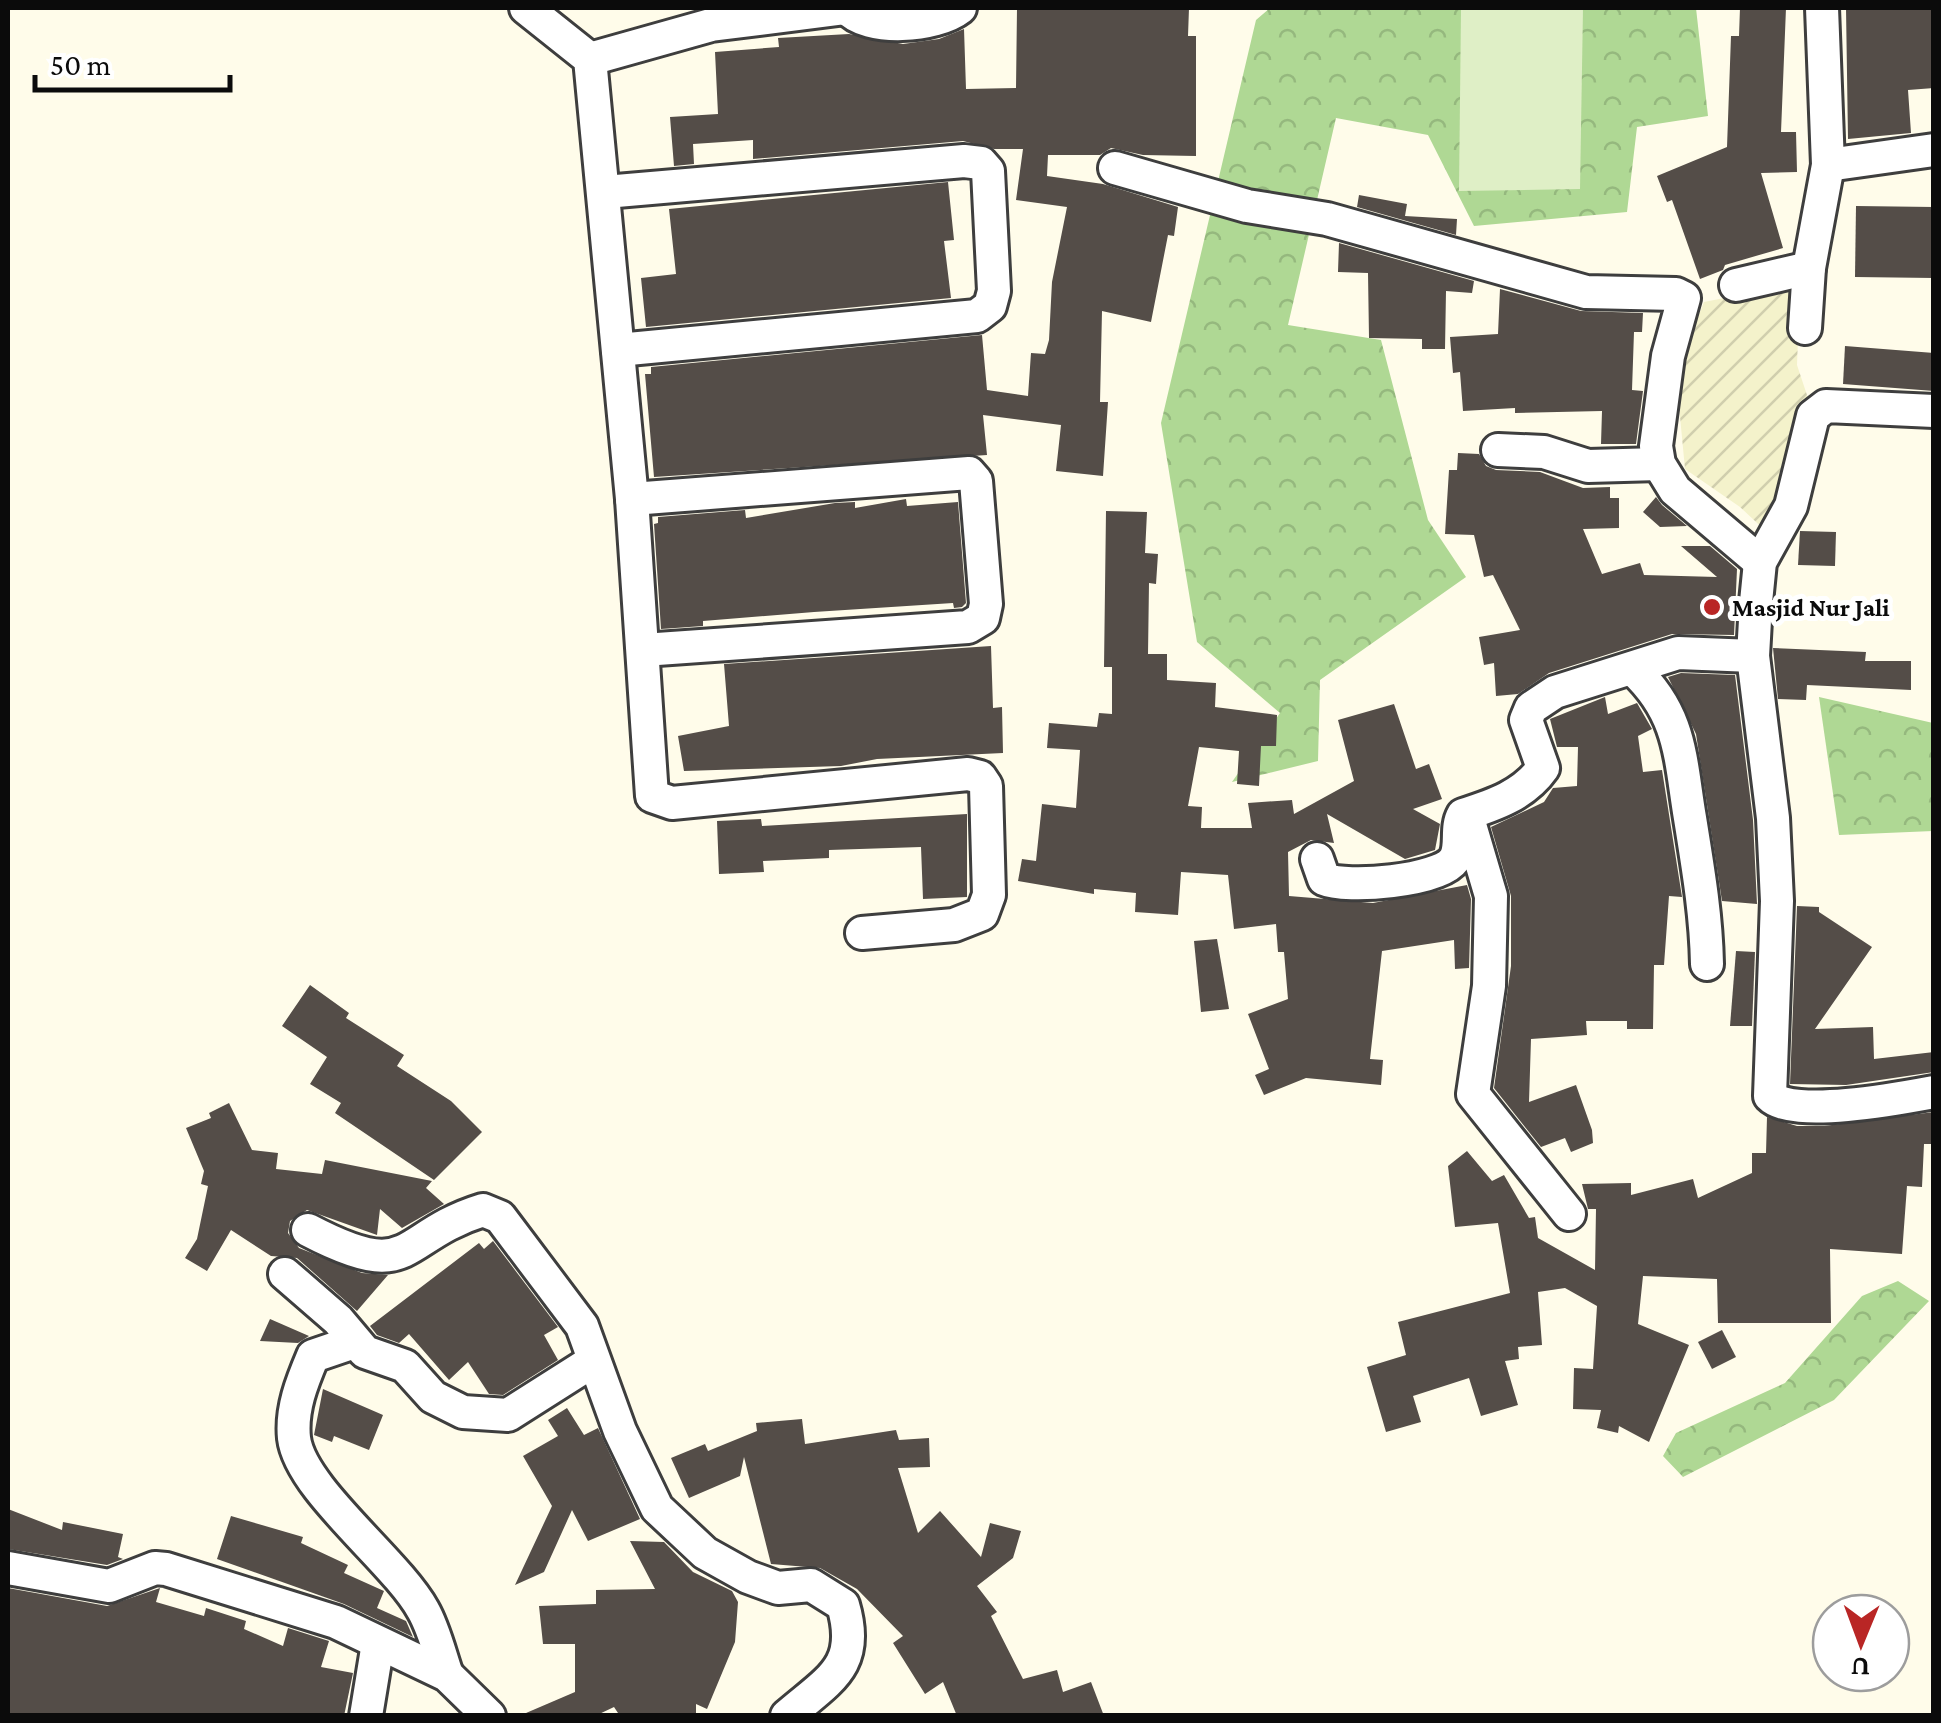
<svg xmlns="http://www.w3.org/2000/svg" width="1941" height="1723" font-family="'Crimson Pro',serif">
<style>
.farmland{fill:url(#farmland-furrows)}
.forest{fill:url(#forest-crowns)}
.pitch{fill:#dfefc6}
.building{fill:#544d48}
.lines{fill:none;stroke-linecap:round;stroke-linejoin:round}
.street-casing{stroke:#3e3e3e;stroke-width:38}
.street{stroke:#fff;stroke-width:32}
.poi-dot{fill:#b92625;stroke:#fff;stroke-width:4}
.labels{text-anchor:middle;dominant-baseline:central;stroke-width:10;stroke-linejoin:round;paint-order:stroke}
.poi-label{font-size:25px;font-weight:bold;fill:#0b0b0b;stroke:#fff;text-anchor:start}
</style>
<defs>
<pattern id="farmland-furrows" width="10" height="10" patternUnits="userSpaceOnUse" patternTransform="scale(2.5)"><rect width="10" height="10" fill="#f4f2cb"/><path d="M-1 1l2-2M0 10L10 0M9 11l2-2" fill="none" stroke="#d0cead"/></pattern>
<pattern id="forest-crowns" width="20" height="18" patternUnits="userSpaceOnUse" patternTransform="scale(2.5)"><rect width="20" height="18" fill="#afd894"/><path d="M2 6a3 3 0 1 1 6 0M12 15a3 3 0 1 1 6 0" fill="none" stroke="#95b87e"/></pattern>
</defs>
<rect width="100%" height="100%" fill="#fffcea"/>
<!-- farmland -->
<polygon class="farmland" points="1800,283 1797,365 1811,407 1770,535 1740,507 1685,469 1679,406 1685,349 1704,302"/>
<!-- forest -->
<g class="forest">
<polygon points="1270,8 1696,8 1708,116 1637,127 1627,212 1474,226 1428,135 1336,118 1288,325 1381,340 1428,520 1466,577 1320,680 1318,761 1232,782 1280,713 1197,642 1161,423 1256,20"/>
<polygon points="1819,697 1933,723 1933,831 1839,835"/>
<polygon points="1898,1281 1929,1301 1834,1400 1683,1477 1663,1456 1676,1433 1785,1383 1862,1296"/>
</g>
<!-- pitch -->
<polygon class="pitch" points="1461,8 1583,8 1580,189 1459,191"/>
<!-- building -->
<g class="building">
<polygon points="1017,8 1189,8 1188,36 1196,36 1196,156 1143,155 1111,148 1100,155 1048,155 1047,176 1103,184 1178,207 1174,236 1168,235 1151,322 1102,311 1100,402 1108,402 1103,476 1056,471 1061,425 983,415 987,455 654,477 645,374 651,374 651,367 982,335 987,390 1028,396 1031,353 1045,354 1049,340 1052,282 1067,207 1016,200 1023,149 994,149 963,141 753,159 753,140 693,144 694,164 674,166 670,117 718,114 715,52 779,47 778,38 849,34 903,44 939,39 964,29 966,89 1016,88"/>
<polygon points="1740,8 1786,8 1781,132 1796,132 1797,172 1761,173 1783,248 1725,265 1723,270 1700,279 1672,200 1667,202 1657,176 1727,147 1731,36 1739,36"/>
<polygon points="1846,8 1934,8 1934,88 1908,90 1911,133 1848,139"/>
<polygon points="948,182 954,240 944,241 951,298 646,327 641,278 676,274 669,209"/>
<polygon points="1359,195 1407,204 1405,216 1457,219 1456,235 1357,207"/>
<polygon points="1856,206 1934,207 1934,278 1855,277"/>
<polygon points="1339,243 1474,281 1472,293 1446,291 1445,349 1422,349 1422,339 1369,338 1368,273 1338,272"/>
<polygon points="1500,289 1581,311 1643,313 1642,332 1634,332 1632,390 1643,391 1636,444 1601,444 1602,411 1515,413 1515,408 1463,411 1460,372 1453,373 1450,337 1498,334"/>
<polygon points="1845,346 1934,353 1934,391 1843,384"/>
<polygon points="1458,453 1479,454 1486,466 1496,470 1540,472 1583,488 1610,487 1610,498 1619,498 1619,528 1583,529 1602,574 1640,563 1644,575 1717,577 1681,546 1710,546 1737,569 1734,635 1672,634 1549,673 1518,694 1496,696 1494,663 1484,665 1479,637 1520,630 1493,575 1484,577 1474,535 1445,534 1449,470 1457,470"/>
<polygon points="1656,497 1662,505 1687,526 1660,527 1643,512"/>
<polygon points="906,499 907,506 958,502 966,603 962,607 954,608 953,603 814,612 703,621 703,626 661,629 654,524 658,523 658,517 745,510 746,518 835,503 855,502 855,508"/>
<polygon points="1106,511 1147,512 1145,553 1158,554 1156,584 1149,583 1148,654 1167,654 1167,680 1216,683 1215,707 1277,715 1276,746 1261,746 1259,786 1237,784 1239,751 1199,747 1188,806 1202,807 1201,828 1252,828 1248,803 1292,800 1294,814 1354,781 1338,720 1394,704 1416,769 1429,764 1442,799 1413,809 1440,824 1435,850 1405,859 1327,814 1334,843 1311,840 1288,852 1289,896 1373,903 1467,885 1471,899 1469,968 1455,969 1454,940 1382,951 1370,1059 1383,1060 1381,1085 1306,1078 1264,1095 1255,1075 1269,1069 1248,1014 1288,999 1284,952 1278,952 1276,924 1234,929 1228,875 1181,872 1178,915 1135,912 1136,893 1094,889 1094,894 1018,881 1022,859 1036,861 1042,804 1076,808 1080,750 1047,748 1049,723 1097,727 1099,713 1112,714 1112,667 1104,667"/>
<polygon points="1800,531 1836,532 1835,566 1798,565"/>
<polygon points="991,646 993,708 1002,707 1003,753 877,759 841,766 684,771 678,736 729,726 724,664"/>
<polygon points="1773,648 1866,652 1865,661 1911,661 1911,690 1807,685 1806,700 1778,699"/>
<polygon points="1681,673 1735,675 1753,820 1757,904 1722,901 1696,734 1668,677"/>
<polygon points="1605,697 1608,714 1637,703 1652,729 1638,736 1643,772 1662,770 1682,897 1669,896 1664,965 1654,965 1653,1029 1627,1029 1627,1021 1586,1021 1587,1035 1531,1039 1529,1102 1576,1085 1592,1130 1593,1143 1571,1152 1565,1138 1541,1147 1494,1088 1511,966 1511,896 1491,827 1544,802 1553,788 1577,786 1578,747 1557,747 1550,719"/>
<polygon points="967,814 967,897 923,899 921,847 829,850 829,858 763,861 764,872 719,874 717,821 761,819 762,826"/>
<polygon points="1797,906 1819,907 1819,912 1872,947 1815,1029 1873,1027 1874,1059 1934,1052 1934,1072 1846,1085 1790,1084"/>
<polygon points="1217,939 1229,1009 1201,1012 1194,941"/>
<polygon points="1736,951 1755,952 1752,1026 1730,1026"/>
<polygon points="310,985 349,1013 346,1018 404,1055 397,1066 451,1101 482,1132 434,1180 335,1113 341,1103 310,1084 327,1057 282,1026"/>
<polygon points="229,1103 252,1150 278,1153 276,1169 322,1174 325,1160 432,1181 426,1188 444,1204 402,1228 380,1209 377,1235 307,1210 290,1221 288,1233 299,1248 362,1273 388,1275 357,1311 297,1258 271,1256 231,1230 207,1271 185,1258 197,1239 208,1186 201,1184 204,1171 186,1128 211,1118 209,1113"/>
<polygon points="1934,1112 1934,1144 1924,1144 1922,1187 1907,1186 1902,1254 1830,1249 1831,1323 1718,1323 1717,1279 1643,1276 1638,1324 1689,1345 1649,1442 1619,1426 1618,1433 1597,1428 1601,1410 1573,1409 1574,1368 1593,1369 1597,1306 1565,1288 1538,1292 1542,1345 1518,1347 1519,1359 1505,1361 1518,1405 1481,1416 1469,1378 1413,1396 1421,1422 1386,1432 1367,1367 1406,1355 1398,1322 1510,1293 1498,1223 1455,1227 1448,1166 1467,1151 1492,1181 1504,1175 1529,1218 1535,1217 1538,1238 1595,1270 1596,1209 1588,1209 1582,1184 1631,1183 1631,1195 1693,1179 1698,1198 1752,1173 1752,1153 1766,1153 1767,1117 1797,1126 1824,1126"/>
<polygon points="493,1241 558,1327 544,1335 558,1360 503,1395 489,1394 468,1362 449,1380 409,1334 399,1343 377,1335 370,1326 479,1243 484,1249"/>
<polygon points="270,1319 309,1336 298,1343 260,1341"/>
<polygon points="1722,1330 1736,1357 1712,1369 1698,1342"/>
<polygon points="323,1389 383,1415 369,1450 334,1436 332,1442 314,1435"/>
<polygon points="567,1408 584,1435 598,1428 640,1519 588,1541 572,1510 544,1572 515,1585 552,1506 523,1456 558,1436 548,1420"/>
<polygon points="802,1419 805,1444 896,1430 899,1440 929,1438 930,1467 898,1468 918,1533 940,1511 981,1557 990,1523 1021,1531 1013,1558 977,1586 997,1612 991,1616 1023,1679 1057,1670 1063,1692 1091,1682 1104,1716 957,1716 943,1682 925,1694 893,1643 903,1636 857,1589 820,1568 771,1564 744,1457 740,1476 689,1498 671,1458 705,1444 708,1451 757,1431 756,1423"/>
<polygon points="8,1509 62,1530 63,1522 123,1534 118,1557 123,1559 107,1565 8,1549"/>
<polygon points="231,1516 303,1537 301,1543 348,1565 344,1573 384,1591 377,1608 406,1621 413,1637 344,1604 217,1559"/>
<polygon points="630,1541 664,1542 693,1572 732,1591 738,1602 735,1642 707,1709 696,1704 696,1716 620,1716 614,1707 595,1716 519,1716 575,1692 575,1644 543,1644 539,1606 596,1604 596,1590 655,1589"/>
<polygon points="8,1588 107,1606 160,1588 156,1602 204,1616 206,1608 246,1621 244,1629 283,1646 288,1628 329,1641 321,1667 353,1673 344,1716 8,1716"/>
</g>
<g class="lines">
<defs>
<g id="street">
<polyline points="526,8 590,59 632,499 652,796 672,803 968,774 980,777 986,786 989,895 982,914 954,925 862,933"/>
<path d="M847,8c20,24 89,19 113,0"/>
<polyline points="590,59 711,25 846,8"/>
<polyline points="1828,165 1934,150"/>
<polyline points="1115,168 1247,206 1327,219 1586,292 1676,294 1684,298 1668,356 1656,446 1659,464 1675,490 1760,562"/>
<polyline points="605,192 964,161 981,163 988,171 994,291 990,306 977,316 618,350"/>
<polyline points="1736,285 1809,268"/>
<polyline points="1805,328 1809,268 1828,165 1822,8"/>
<path d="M1934,411l-108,-5 -13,10 -22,90 -31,56 -4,40 -3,54 20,162 4,83 -7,195c22,23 132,2 164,-4"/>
<polyline points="1498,450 1544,452 1588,466 1659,464"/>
<polyline points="632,499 969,473 976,481 986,604 983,618 968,627 643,650"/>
<path d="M1634,670c48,45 46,89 56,148 8,50 16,96 17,146"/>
<polyline points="1468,818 1491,896 1489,986 1473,1094 1569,1214"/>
<path d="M1317,859l7,20c23,10 115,2 130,-19 9,-13 1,-31 9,-45 31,-10 61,-20 80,-47l-17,-48 5,-12 24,-16 123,-39 75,3"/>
<path d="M308,1230c107,56 88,7 175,-20l17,7 82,109 38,105 37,77 48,45 43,24 30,11 33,-3 32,20c18,61 -13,74 -56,111"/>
<polyline points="285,1274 338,1320 365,1352 405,1366 433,1397 463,1412 508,1415 593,1361"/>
<path d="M354,1342l-41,14c-11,26 -22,53 -19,82 6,51 102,123 129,172 11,19 17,45 24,65"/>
<polyline points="8,1568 109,1586 155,1568 166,1569 336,1622 447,1675 489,1716"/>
<polyline points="366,1716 378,1643"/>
</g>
</defs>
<!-- street casing -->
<use href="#street" class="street-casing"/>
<!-- street -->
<use href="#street" class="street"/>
</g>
<!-- markers -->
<circle class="poi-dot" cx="1712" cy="607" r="10"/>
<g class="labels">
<!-- poi labels -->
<g class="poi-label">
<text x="1732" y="607">Masjid Nur Jali</text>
</g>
</g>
<!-- border -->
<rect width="1941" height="1723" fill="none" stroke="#0b0b0b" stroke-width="20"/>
<!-- north arrow -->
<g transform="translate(1861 1643) rotate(181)"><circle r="48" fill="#ffffff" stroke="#9d9d9d" stroke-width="2.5"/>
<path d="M0-8L18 38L0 25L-18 38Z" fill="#b92625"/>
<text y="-15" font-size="28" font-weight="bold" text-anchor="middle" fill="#0b0b0b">U</text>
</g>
<!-- scale -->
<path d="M35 75v15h195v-15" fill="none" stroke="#0b0b0b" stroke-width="5"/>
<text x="50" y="75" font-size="30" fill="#0b0b0b" stroke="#ffffff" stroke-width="8" paint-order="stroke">50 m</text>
</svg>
